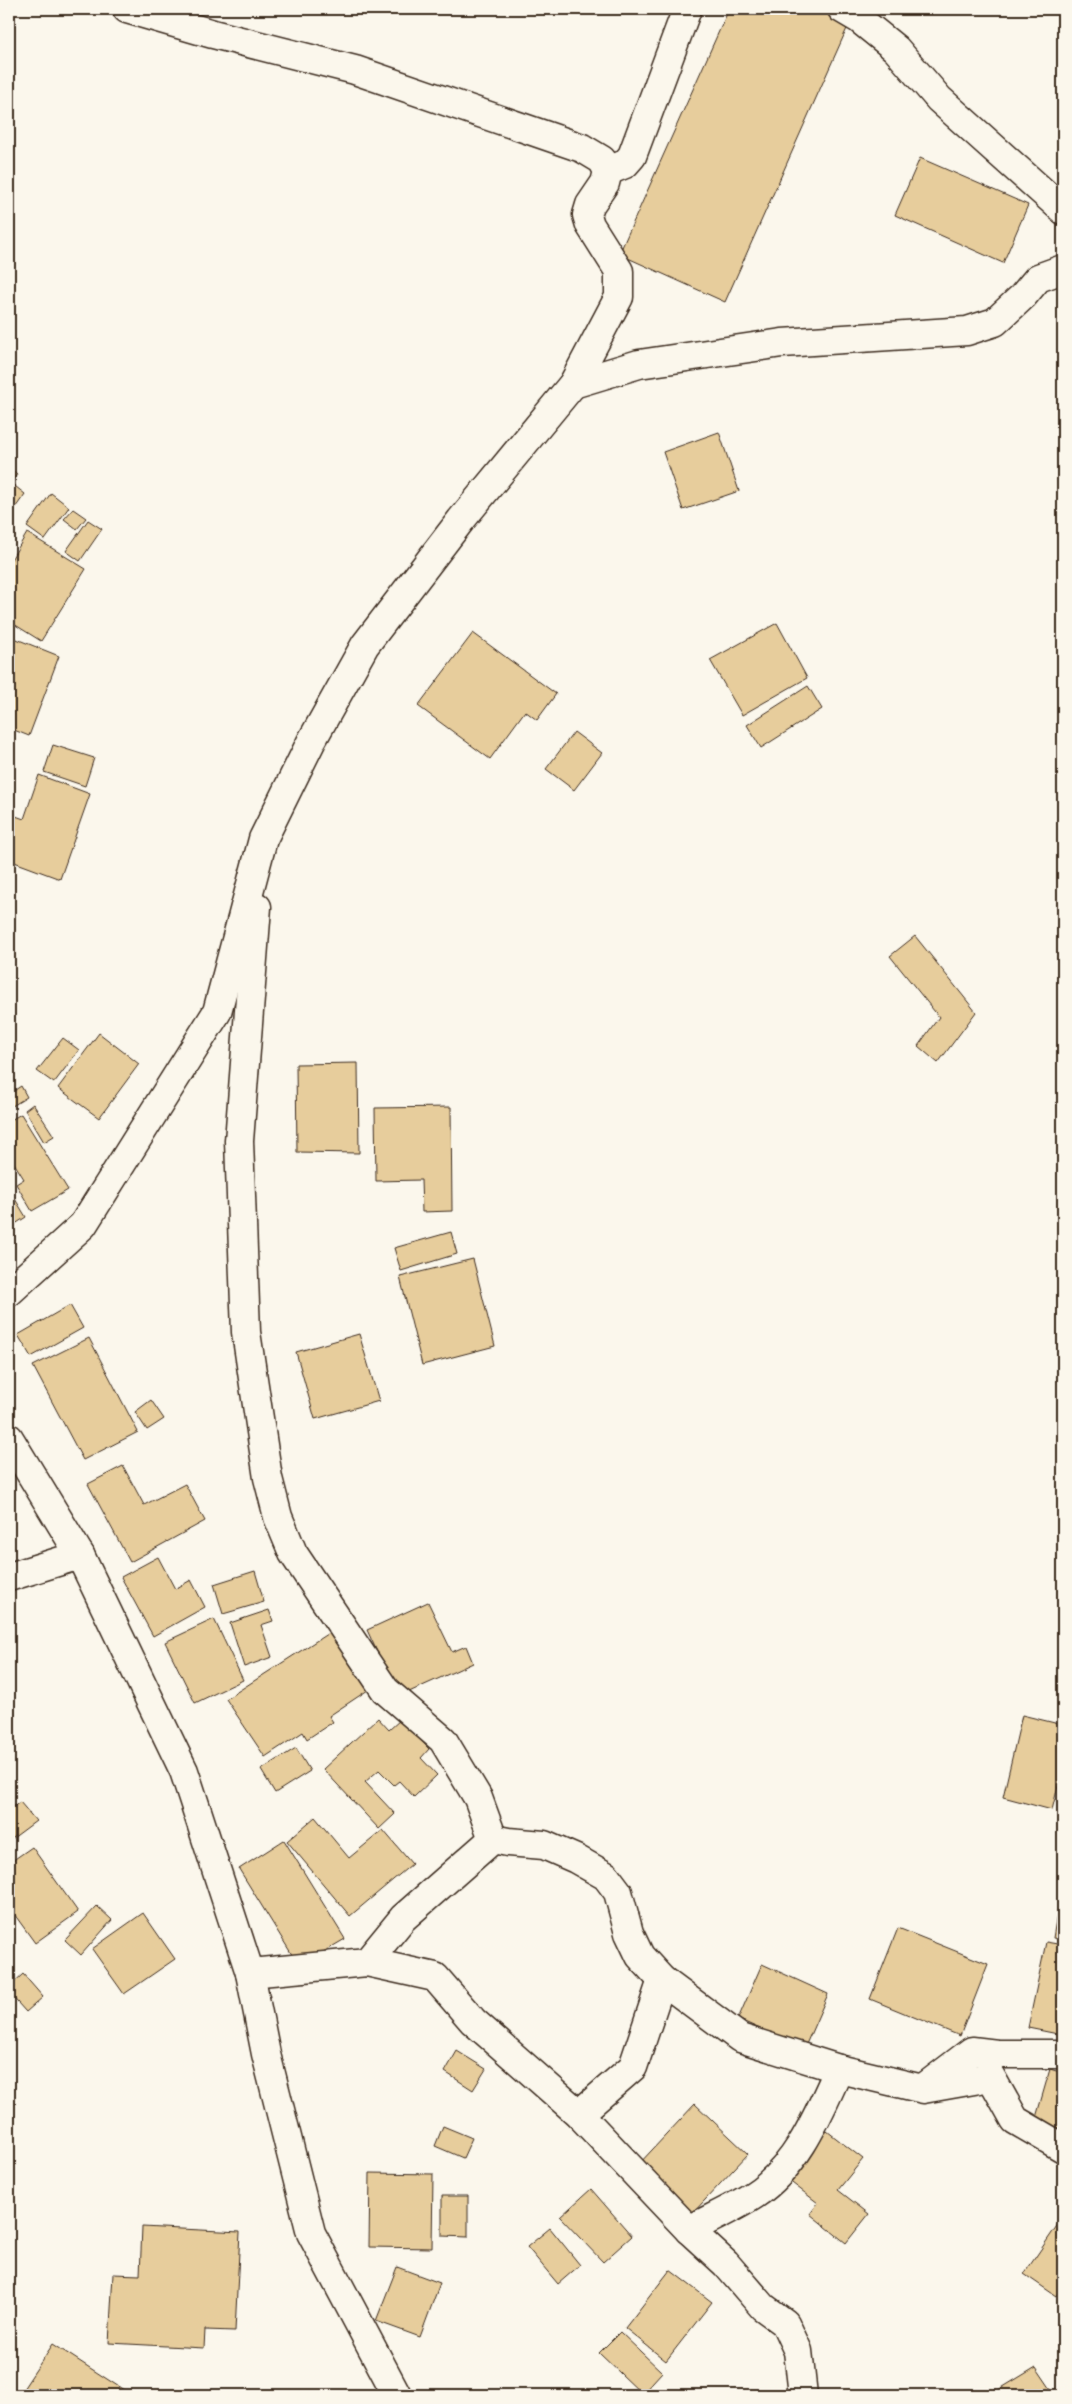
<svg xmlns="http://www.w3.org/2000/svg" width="1072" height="2404" font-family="Mynerve,sans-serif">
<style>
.building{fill:#e7cd9c;stroke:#3b2a1e}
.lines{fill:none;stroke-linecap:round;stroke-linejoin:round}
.street-casing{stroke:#3b2a1e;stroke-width:31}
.street{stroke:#fbf7ec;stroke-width:28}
</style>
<rect width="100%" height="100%" fill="#fbf7ec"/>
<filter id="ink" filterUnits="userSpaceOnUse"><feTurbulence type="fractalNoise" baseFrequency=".02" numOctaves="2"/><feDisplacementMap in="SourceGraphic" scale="10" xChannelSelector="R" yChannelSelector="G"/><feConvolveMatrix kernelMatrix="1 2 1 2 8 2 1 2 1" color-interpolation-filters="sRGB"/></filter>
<g filter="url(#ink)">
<!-- building -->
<g class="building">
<polygon points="729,9 816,9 849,24 725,302 619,254"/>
<polygon points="920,158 1028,205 1003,263 895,215"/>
<polygon points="719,432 739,491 683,510 663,452"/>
<polygon points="9,467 17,474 11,483 25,494 13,511 9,508"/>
<polygon points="51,493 69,507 45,540 27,527"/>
<polygon points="73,509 86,518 77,529 64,519"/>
<polygon points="88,520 102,529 80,561 66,551"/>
<polygon points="27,533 86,569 41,641 9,621 9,563"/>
<polygon points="777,623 807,678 742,715 710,660"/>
<polygon points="473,633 556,694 537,720 525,711 490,759 418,706"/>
<polygon points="9,636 59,656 29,736 9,728"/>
<polygon points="808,686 822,709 761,748 747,725"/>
<polygon points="574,732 602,753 574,790 546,769"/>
<polygon points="53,745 94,758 85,786 44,772"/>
<polygon points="39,775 90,794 60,879 9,860 10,814 24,819"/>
<polygon points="915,936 976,1012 938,1063 918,1046 939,1017 890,956"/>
<polygon points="99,1033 139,1064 99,1118 58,1088"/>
<polygon points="63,1038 79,1050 54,1083 37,1071"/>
<polygon points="358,1063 359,1153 297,1152 296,1064"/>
<polygon points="21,1086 27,1097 9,1108 9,1094"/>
<polygon points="33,1104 54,1136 44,1142 25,1110"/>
<polygon points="451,1107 452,1211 422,1212 421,1180 376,1181 375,1108"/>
<polygon points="21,1114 68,1190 32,1211 16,1184 24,1179 9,1155 9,1121"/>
<polygon points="9,1189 26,1217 9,1228"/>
<polygon points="451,1232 457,1254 401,1271 394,1248"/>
<polygon points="473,1259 495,1346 422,1365 400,1277"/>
<polygon points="70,1305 83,1328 31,1357 18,1335"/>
<polygon points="359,1334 379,1401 315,1419 296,1352"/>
<polygon points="89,1338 138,1432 83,1460 33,1366"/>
<polygon points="151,1400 164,1419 147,1430 135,1412"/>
<polygon points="123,1466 144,1505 185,1484 205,1521 130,1562 88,1484"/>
<polygon points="158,1557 175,1589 191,1580 205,1607 153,1636 121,1577"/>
<polygon points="255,1571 264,1602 223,1614 214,1584"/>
<polygon points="428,1602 452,1652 466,1646 473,1663 398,1697 367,1630"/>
<polygon points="269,1610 273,1621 261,1625 272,1657 244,1667 230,1623"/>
<polygon points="214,1619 243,1680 195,1703 165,1642"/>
<polygon points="330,1632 368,1690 329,1716 333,1722 307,1739 303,1732 265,1757 226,1699"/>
<polygon points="1022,1715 1063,1725 1063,1766 1052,1810 1003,1797"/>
<polygon points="378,1718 389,1730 401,1719 429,1749 421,1758 437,1775 414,1797 399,1781 394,1785 379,1770 365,1782 395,1814 379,1829 323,1769"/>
<polygon points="296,1748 310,1771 275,1793 261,1770"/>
<polygon points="20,1802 36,1821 9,1841 9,1810"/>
<polygon points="315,1817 349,1858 383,1830 412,1864 350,1916 287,1841"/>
<polygon points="284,1840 345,1939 299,1966 239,1869"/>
<polygon points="32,1847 78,1912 35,1943 9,1907 9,1863"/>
<polygon points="1061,1890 1063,1890 1063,1940 1053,1938"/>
<polygon points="97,1906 112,1920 81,1955 65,1940"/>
<polygon points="143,1913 175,1959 124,1994 92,1949"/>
<polygon points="898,1928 988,1964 960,2036 870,1999"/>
<polygon points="1046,1942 1063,1945 1063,2035 1028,2028"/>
<polygon points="762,1964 828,1994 804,2049 738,2019"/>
<polygon points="23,1974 43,1997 26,2012 9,1993 9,1987"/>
<polygon points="457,2051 486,2069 473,2090 445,2072"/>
<polygon points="1050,2069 1063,2073 1063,2129 1035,2121"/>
<polygon points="695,2104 748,2154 691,2215 638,2165"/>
<polygon points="443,2126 472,2138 463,2158 435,2146"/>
<polygon points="827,2131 863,2159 838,2190 869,2214 846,2243 810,2214 818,2203 788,2180"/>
<polygon points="370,2173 433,2174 432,2248 369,2247"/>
<polygon points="591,2189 632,2236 603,2262 560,2217"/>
<polygon points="442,2196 468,2196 468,2237 442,2236"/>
<polygon points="1063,2203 1063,2216 1057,2211"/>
<polygon points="1063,2217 1063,2286 1056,2296 1024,2274"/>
<polygon points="142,2227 240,2232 235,2331 205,2330 204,2348 109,2343 113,2274 140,2275"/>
<polygon points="550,2228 580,2265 558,2284 527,2247"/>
<polygon points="397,2267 440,2283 420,2337 376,2321"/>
<polygon points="670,2270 712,2302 666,2361 625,2328"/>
<polygon points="620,2332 662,2372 642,2394 599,2353"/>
<polygon points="53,2344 127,2392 124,2395 19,2395"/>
<polygon points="1036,2367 1055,2395 990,2395"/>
</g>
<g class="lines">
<defs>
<g id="street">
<polyline points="842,9 859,19 896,49 939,99 1063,210"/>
<polyline points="608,171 625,164 632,156 687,9"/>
<polyline points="573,384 639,364 782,343 967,331 995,322 1023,296 1038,278 1063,269"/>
<polyline points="257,907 239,1141 246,1332 268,1478 278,1517 293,1553 385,1690 443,1740 478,1798 493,1839"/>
<polyline points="9,1292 83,1225 217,1012 263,839 312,740 365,645 461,520 573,384 619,297 619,271 590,225 587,215 590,205 605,183 608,171 602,160 582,148 355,70 213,34 127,9"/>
<polyline points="9,1438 80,1555 184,1771 250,1973 266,2054 311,2233 397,2395"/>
<polyline points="9,1577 80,1555"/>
<polyline points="493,1839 508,1842 544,1845 576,1859 606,1876 618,1892 629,1933 640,1956 662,1980 740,2038 839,2069 923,2089 991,2077 1015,2120 1063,2148"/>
<polyline points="367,1962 435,1977 473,2021 579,2114 689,2230 726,2264 763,2307 785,2323 798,2351 803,2395"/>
<polyline points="250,1973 367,1962 403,1918 493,1839"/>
<polyline points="926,2086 972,2051 997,2054 1063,2054"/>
<polyline points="579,2114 633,2067 662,1980"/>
<path d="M689,2230c22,-12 45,-22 65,-35 44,-29 64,-80 85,-126"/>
</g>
</defs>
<!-- street casing -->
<use href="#street" class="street-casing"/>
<!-- street -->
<use href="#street" class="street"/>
</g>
</g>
<!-- margin -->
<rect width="1072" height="2404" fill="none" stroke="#fbf7ec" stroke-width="30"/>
<rect x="15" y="15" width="1042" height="2374" fill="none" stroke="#3b2a1e" stroke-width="2" filter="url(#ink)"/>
</svg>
